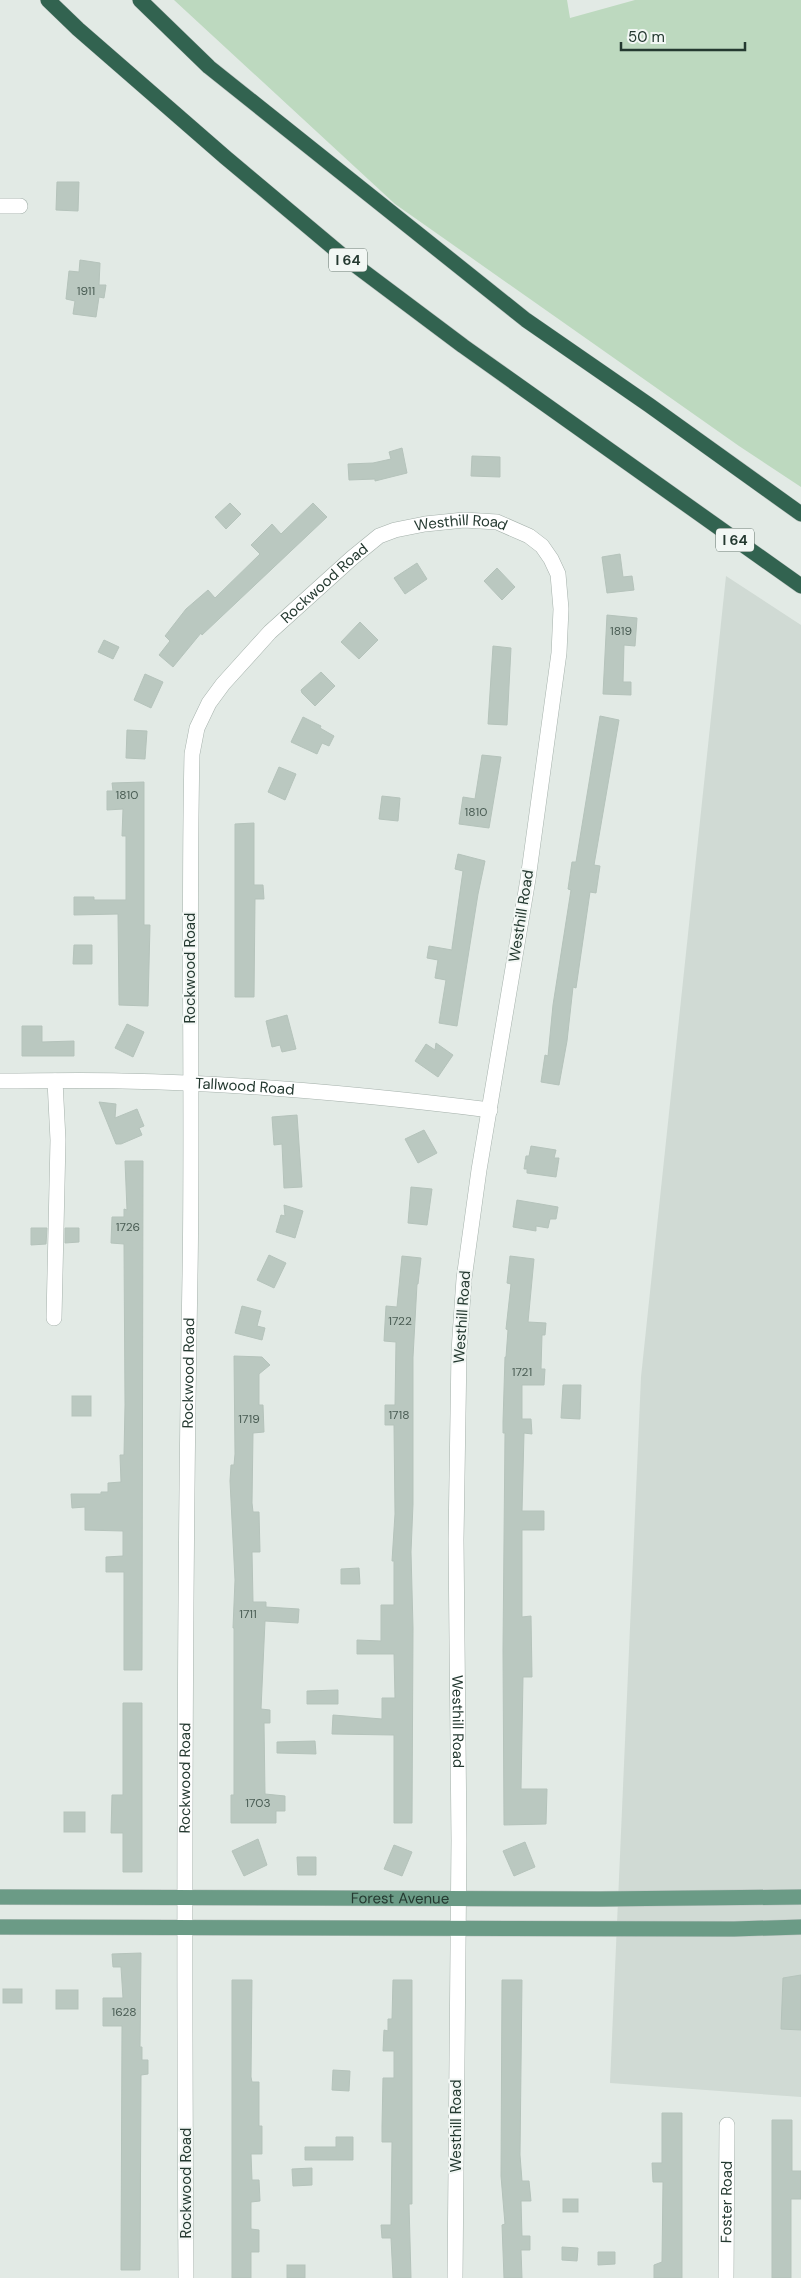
<svg xmlns="http://www.w3.org/2000/svg" width="801" height="2278" font-family="'DM Sans',sans-serif">
<style>
.built{fill:#d0dad4}
.green{fill:#bdd9bf}
.building{fill:#bac8c0;stroke:#b5c3bb}
.lines{fill:none;stroke-linecap:round;stroke-linejoin:round}
.minor-casing{stroke:#a5b1ab;stroke-width:16}
.major-casing{stroke:#bdc4c1;stroke-width:16}
.highway-casing{stroke:#bdc4c1;stroke-width:16}
.minor{stroke:#fff;stroke-width:15}
.major{stroke:#6b9b86;stroke-width:15}
.highway{stroke:#326350;stroke-width:15}
.labels{text-anchor:middle;dominant-baseline:central;stroke-width:4;stroke-linejoin:round;paint-order:stroke}
.number-label{font-size:12px;fill:#4a5d54}
.shield{fill:#f2f7f4;stroke:#62726b;stroke-width:1}
.shield-label{font-size:14px;font-weight:bold;fill:#243930}
.street-label{font-size:15px;fill:#243930;stroke:#f2f7f4}
</style>
<rect width="100%" height="100%" fill="#e2eae5"/>
<!-- built -->
<polygon class="built" points="726,576 801,625 801,2097 610,2083 641,1377"/>
<!-- green -->
<polygon class="green" points="174,0 567,0 570,18 635,0 801,0 801,487 739,446 395,204"/>
<!-- building -->
<g class="building">
<polygon points="57,182 79,182 78,211 56,210"/>
<polygon points="80,260 100,263 99,285 106,285 104,298 99,297 96,317 73,314 75,301 66,299 69,271 79,272"/>
<polygon points="402,448 407,473 375,481 375,479 349,480 348,464 373,463 391,459 389,452"/>
<polygon points="472,456 500,457 500,477 471,476"/>
<polygon points="230,503 241,514 226,529 215,517"/>
<polygon points="313,503 327,517 202,635 201,633 173,667 159,655 170,641 165,636 186,609 208,590 215,598 260,554 251,545 272,524 281,534"/>
<polygon points="620,554 623,577 632,576 634,590 607,593 602,557"/>
<polygon points="417,563 427,579 405,594 394,578"/>
<polygon points="497,568 515,587 502,600 484,581"/>
<polygon points="607,615 637,618 635,646 624,645 623,682 631,682 631,695 603,694"/>
<polygon points="360,622 378,640 359,659 341,642"/>
<polygon points="104,640 119,647 113,659 98,652"/>
<polygon points="493,646 511,648 507,725 488,724"/>
<polygon points="321,672 335,686 315,706 302,693 301,690"/>
<polygon points="145,674 163,682 151,708 134,700"/>
<polygon points="600,716 619,720 594,865 600,866 596,893 590,892 576,988 573,987 567,1041 559,1085 541,1082 545,1055 548,1056 553,1005 571,890 568,889 572,862 576,862"/>
<polygon points="303,717 321,726 320,728 334,736 329,746 322,743 317,754 291,742"/>
<polygon points="127,730 147,731 145,759 126,758"/>
<polygon points="482,755 501,757 489,828 459,824 463,797 475,799"/>
<polygon points="279,767 296,774 285,800 268,792"/>
<polygon points="144,782 144,925 150,925 148,1006 119,1005 118,914 74,915 74,897 94,897 94,900 126,900 126,836 122,836 123,809 107,810 107,791 113,791 112,783"/>
<polygon points="382,796 400,798 398,821 379,819"/>
<polygon points="254,823 254,885 263,885 264,899 255,899 254,997 235,997 235,824"/>
<polygon points="458,854 485,861 478,894 457,1026 439,1023 446,980 435,978 438,960 427,958 429,946 452,950 452,948 463,871 455,869"/>
<polygon points="74,945 92,945 92,964 73,964"/>
<polygon points="287,1015 296,1049 282,1052 280,1045 272,1047 266,1021"/>
<polygon points="127,1024 144,1032 133,1057 115,1048"/>
<polygon points="22,1026 42,1026 42,1042 74,1041 74,1056 22,1056"/>
<polygon points="436,1043 453,1055 438,1077 415,1061 426,1044 435,1050"/>
<polygon points="99,1102 116,1104 115,1118 137,1109 144,1126 139,1128 142,1135 121,1144 116,1144"/>
<polygon points="297,1115 302,1187 284,1188 282,1144 274,1145 272,1117"/>
<polygon points="424,1130 437,1153 418,1163 405,1139"/>
<polygon points="531,1146 556,1150 554,1158 559,1158 556,1177 527,1173 527,1169 524,1169 526,1156 529,1156"/>
<polygon points="125,1161 143,1161 142,1670 124,1670 124,1572 106,1572 106,1557 123,1556 123,1531 85,1530 85,1507 72,1508 71,1494 101,1494 101,1492 108,1492 108,1483 121,1482 120,1455 124,1455 125,1405 124,1244 111,1243 112,1217 124,1217 124,1209 127,1210"/>
<polygon points="411,1187 432,1189 427,1225 408,1223"/>
<polygon points="517,1200 558,1207 556,1219 550,1219 548,1228 536,1226 536,1231 513,1227"/>
<polygon points="284,1205 303,1211 295,1238 276,1232 281,1215 285,1216"/>
<polygon points="31,1228 47,1228 46,1244 31,1245"/>
<polygon points="65,1228 79,1228 79,1242 65,1243"/>
<polygon points="269,1255 286,1263 274,1288 257,1280"/>
<polygon points="402,1256 421,1258 418,1284 417,1284 413,1357 413,1504 411,1552 413,1628 412,1823 394,1823 394,1735 332,1734 333,1715 382,1719 382,1698 395,1698 394,1654 357,1654 357,1640 381,1641 381,1605 394,1605 394,1561 392,1561 395,1514 394,1425 385,1425 385,1405 395,1405 396,1342 384,1341 386,1306 397,1307"/>
<polygon points="510,1256 534,1259 528,1322 546,1323 545,1335 542,1335 541,1369 545,1369 544,1385 522,1385 522,1419 531,1419 532,1434 524,1433 522,1511 544,1511 544,1530 522,1530 522,1617 531,1616 532,1677 523,1677 521,1789 547,1789 546,1824 504,1825 503,1650 505,1433 503,1433 503,1422 505,1357 506,1357 508,1330 506,1329 511,1284 507,1283"/>
<polygon points="242,1306 261,1311 257,1326 265,1328 262,1340 235,1333"/>
<polygon points="234,1356 262,1357 270,1365 259,1374 259,1405 263,1405 264,1432 253,1433 252,1503 253,1512 259,1512 260,1552 252,1552 253,1602 266,1602 266,1607 299,1609 298,1623 265,1621 261,1709 270,1710 270,1723 264,1723 265,1794 285,1796 285,1811 276,1811 276,1823 231,1823 231,1795 234,1795 234,1628 233,1628 235,1580 230,1481 231,1465 234,1465 235,1454"/>
<polygon points="563,1385 581,1385 580,1419 561,1418"/>
<rect x="72" y="1396" width="19" height="20"/>
<polygon points="359,1568 360,1584 341,1584 341,1569"/>
<polygon points="338,1690 338,1704 307,1704 307,1691"/>
<polygon points="123,1703 142,1703 142,1872 123,1872 123,1833 111,1833 112,1795 123,1795"/>
<polygon points="315,1741 316,1754 277,1753 277,1742"/>
<rect x="64" y="1812" width="21" height="20"/>
<polygon points="258,1839 267,1865 244,1876 232,1851"/>
<polygon points="525,1842 535,1867 514,1876 503,1851"/>
<polygon points="394,1845 412,1852 402,1876 384,1869"/>
<polygon points="297,1857 316,1857 316,1875 298,1875"/>
<polygon points="141,1953 140,2047 142,2047 142,2060 148,2060 148,2074 141,2075 140,2270 121,2270 122,2026 103,2026 103,1998 123,1998 121,1967 113,1967 112,1954"/>
<polygon points="801,1975 801,2030 781,2029 783,1978"/>
<polygon points="232,1980 252,1980 251,2077 252,2082 259,2082 259,2126 262,2126 262,2154 251,2154 252,2180 259,2180 260,2201 251,2202 251,2229 259,2230 259,2252 251,2252 251,2278 232,2278"/>
<polygon points="393,1980 412,1980 412,2204 409,2204 411,2278 393,2278 391,2238 382,2238 381,2225 391,2225 392,2142 382,2142 382,2127 383,2078 394,2078 394,2051 383,2051 384,2030 388,2031 388,2019 392,2019"/>
<polygon points="502,1980 522,1980 520,2155 522,2181 529,2181 531,2201 521,2201 522,2236 530,2236 530,2250 521,2250 522,2278 504,2278 502,2225 505,2224 501,2176"/>
<rect x="3" y="1989" width="19" height="14"/>
<rect x="56" y="1990" width="22" height="19"/>
<polygon points="333,2070 350,2071 349,2091 332,2090"/>
<polygon points="662,2113 682,2113 682,2278 654,2278 654,2265 662,2262 663,2182 653,2182 652,2163 662,2163"/>
<polygon points="772,2120 792,2120 792,2171 801,2171 801,2199 791,2199 791,2278 772,2278"/>
<polygon points="336,2137 353,2137 353,2160 305,2160 305,2147 336,2147"/>
<polygon points="312,2168 312,2185 293,2186 292,2169"/>
<rect x="563" y="2199" width="15" height="13"/>
<polygon points="562,2247 578,2248 577,2261 562,2260"/>
<polygon points="598,2252 615,2252 615,2264 598,2265"/>
<rect x="287" y="2265" width="18" height="13"/>
</g>
<g class="lines">
<defs>
<g id="minor">
<polyline points="0,206 20,206"/>
<path id="s1" d="M0,1081c41,0 81,-1 122,0 122,2 246,14 368,29"/>
<polyline points="54,1318 58,1140 55,1081"/>
<path id="s2" d="M186,2278c-2,-334 -2,-669 4,-1003 3,-174 -2,-348 2,-521l5,-26 12,-25 14,-19 47,-52 82,-74 27,-22 16,-6 30,-6 39,-4 33,2 32,14 13,10 9,13 7,15 3,35 -2,44 -31,226 -49,291 -15,109 -5,72 -3,189 3,300 -4,438"/>
<path id="s3" d="M726,2278l1,-153"/>
</g>
<g id="major">
<path id="s4" d="M0,1897l600,2 201,-2"/>
<polyline points="0,1927 734,1929 801,1927"/>
</g>
<g id="highway">
<polyline points="48,0 78,29 225,157 343,256 463,346 801,586"/>
<polyline points="140,0 209,67 526,320 649,405 801,514"/>
</g>
</defs>
<!-- minor casing -->
<use href="#minor" class="minor-casing"/>
<!-- major casing -->
<use href="#major" class="major-casing"/>
<!-- highway casing -->
<use href="#highway" class="highway-casing"/>
<!-- minor -->
<use href="#minor" class="minor"/>
<!-- major -->
<use href="#major" class="major"/>
<!-- highway -->
<use href="#highway" class="highway"/>
</g>
<g class="labels">
<!-- number labels -->
<g class="number-label">
<text x="86" y="291">1911</text>
<text x="621" y="631">1819</text>
<text x="127" y="795">1810</text>
<text x="476" y="812">1810</text>
<text x="128" y="1227">1726</text>
<text x="400" y="1321">1722</text>
<text x="522" y="1372">1721</text>
<text x="399" y="1415">1718</text>
<text x="249" y="1419">1719</text>
<text x="248" y="1614">1711</text>
<text x="258" y="1803">1703</text>
<text x="124" y="2012">1628</text>
</g>
<!-- shield labels -->
<g class="shield">
<rect x="329" y="248.5" width="38" height="23" rx="4"/>
<rect x="716" y="528.5" width="38" height="23" rx="4"/>
</g>
<g class="shield-label">
<text x="348" y="260">I 64</text>
<text x="735" y="540">I 64</text>
</g>
<!-- street labels -->
<g class="street-label">
<text stroke="none"><textPath href="#s2" startOffset="1901">Westhill Road</textPath></text>
<text stroke="none"><textPath href="#s2" startOffset="1745">Rockwood Road</textPath></text>
<text transform="translate(521 916) rotate(-81)">Westhill Road</text>
<text transform="translate(190 968) rotate(-90)">Rockwood Road</text>
<text stroke="none"><textPath href="#s1" startOffset="245">Tallwood Road</textPath></text>
<text transform="translate(462 1317) rotate(-86)">Westhill Road</text>
<text stroke="none"><textPath href="#s2" startOffset="905">Rockwood Road</textPath></text>
<text stroke="none"><textPath href="#s2" startOffset="3176">Westhill Road</textPath></text>
<text stroke="none"><textPath href="#s2" startOffset="500">Rockwood Road</textPath></text>
<text stroke="none"><textPath href="#s4" startOffset="400">Forest Avenue</textPath></text>
<text transform="translate(456 2126) rotate(-90)">Westhill Road</text>
<text transform="translate(186 2183) rotate(-90)">Rockwood Road</text>
<text stroke="none"><textPath href="#s3" startOffset="76">Foster Road</textPath></text>
</g>
</g>
<!-- scale -->
<path d="M621 42v8h124v-8" fill="none" stroke="#243930" stroke-width="2.5"/>
<text x="628" y="42" font-size="15" fill="#243930" stroke="#f2f7f4" stroke-width="4" paint-order="stroke">50 m</text>
</svg>
